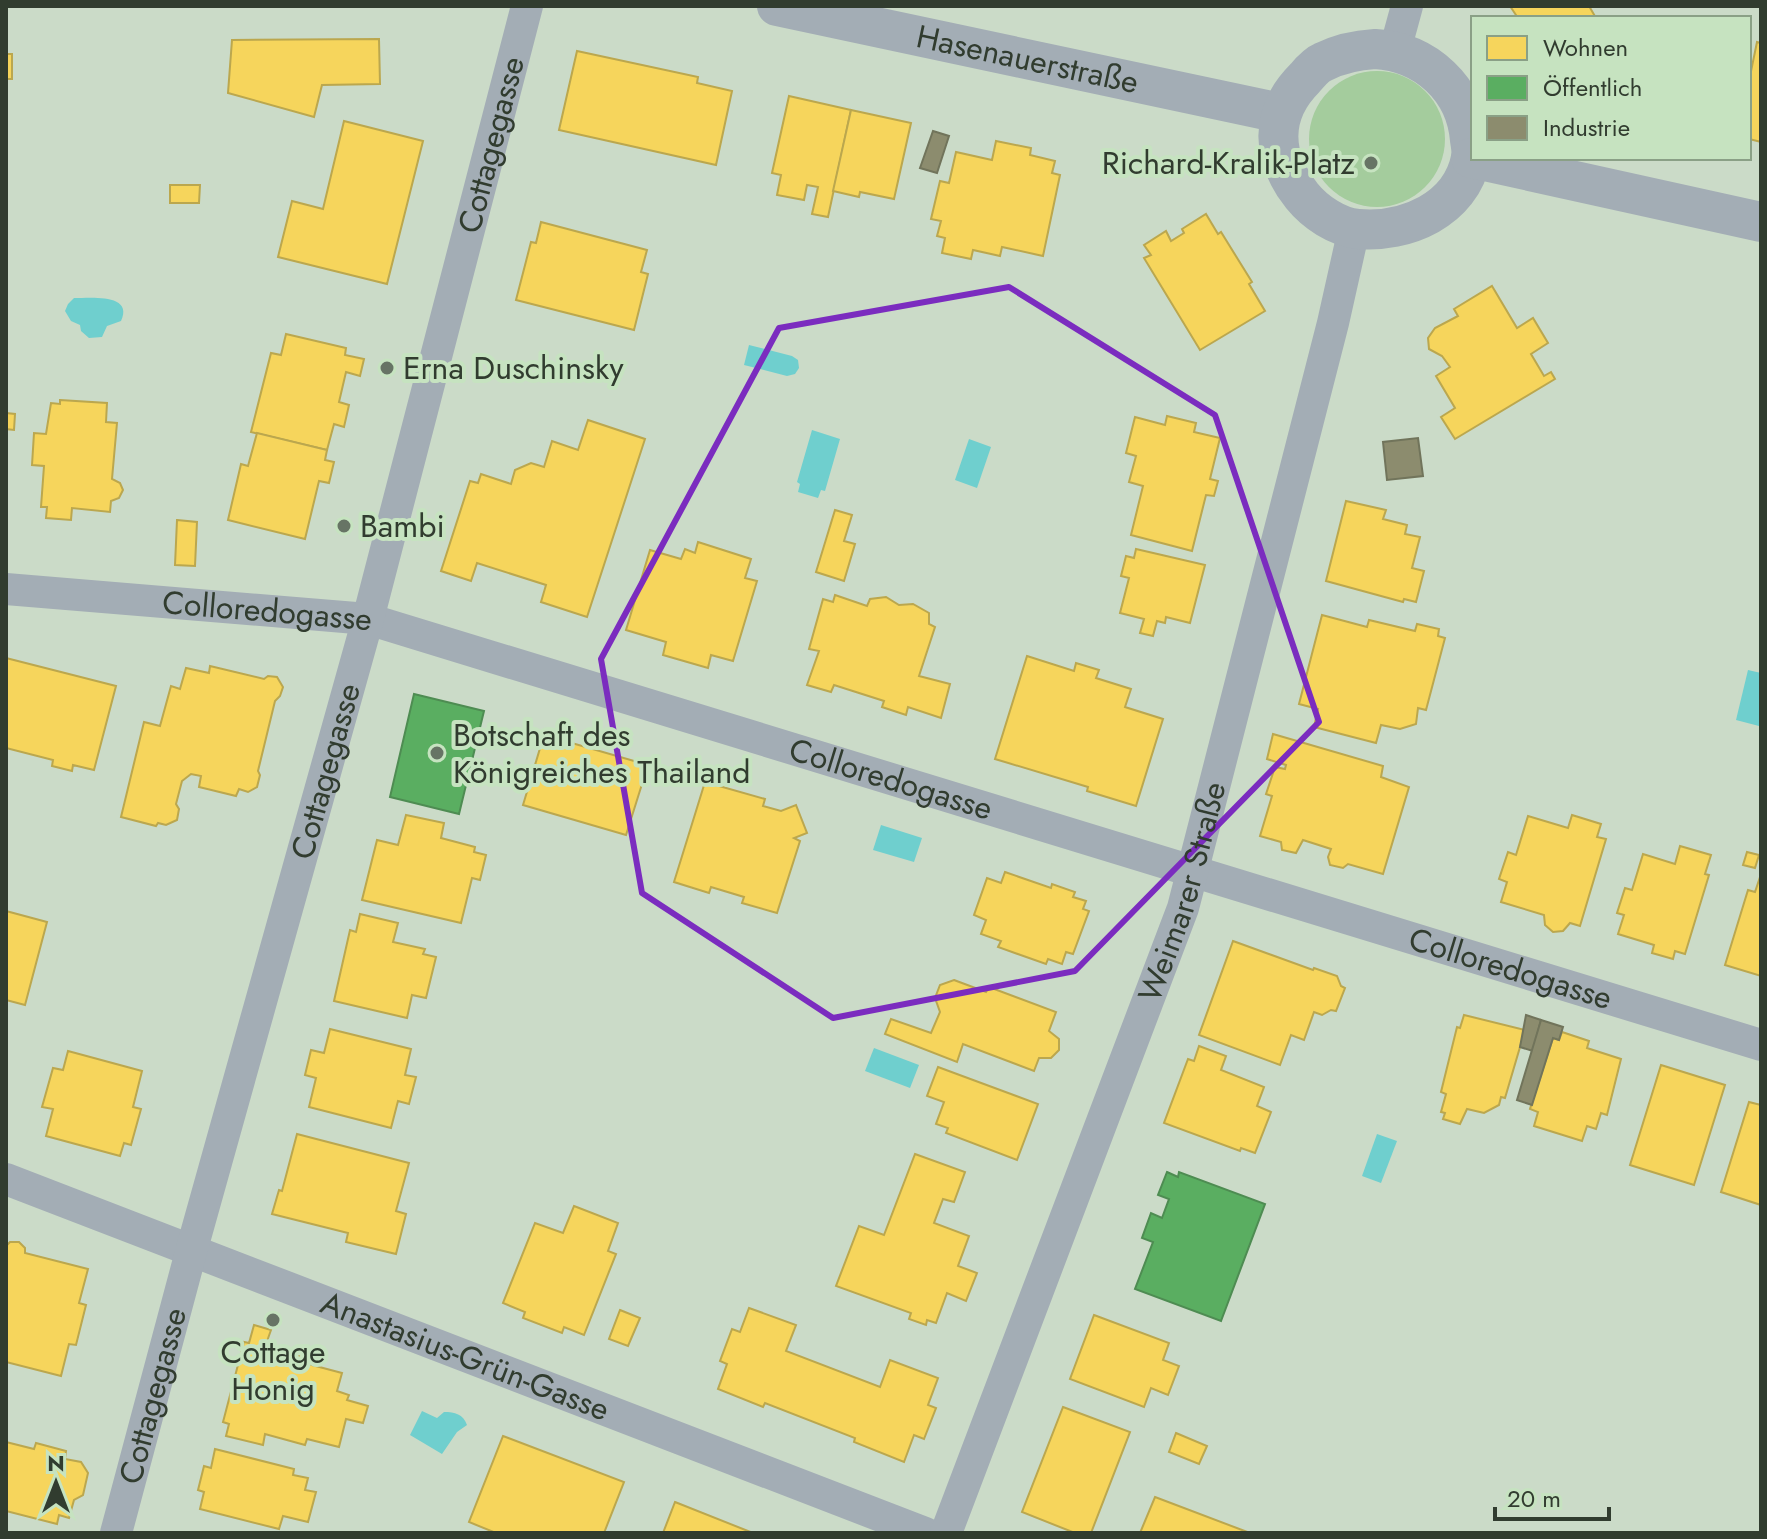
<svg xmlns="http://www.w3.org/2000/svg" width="1767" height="1539" font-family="Jost,sans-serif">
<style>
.green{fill:#a4cc9d}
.water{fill:#6fcfce}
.homes{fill:#f6d55c;stroke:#bba74e;stroke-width:2}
.public{fill:#5aae61;stroke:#4e8c52;stroke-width:2}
.industry{fill:#8c8c6e;stroke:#71745b;stroke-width:2}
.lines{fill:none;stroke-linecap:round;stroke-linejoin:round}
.minor{stroke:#a3adb5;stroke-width:32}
.tertiary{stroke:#a3adb5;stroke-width:40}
.marked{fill:none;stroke:#7b2cbf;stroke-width:6;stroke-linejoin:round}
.poi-dot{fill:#677465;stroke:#c6e3c0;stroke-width:3}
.labels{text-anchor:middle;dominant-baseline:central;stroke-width:8;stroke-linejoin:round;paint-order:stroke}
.street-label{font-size:32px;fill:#313c2f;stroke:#c6e3c0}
.poi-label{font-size:32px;fill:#313c2f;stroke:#c6e3c0;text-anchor:start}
</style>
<rect width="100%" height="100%" fill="#cbdbc8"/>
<!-- green -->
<circle class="green" cx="1377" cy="139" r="68"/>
<!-- water -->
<g class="water">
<path d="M74,298c16,0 60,-5 47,23l-14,5 -5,11 -13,1 -8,-7 -1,-6 -9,-4 -6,-10 3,-7z"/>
<polygon points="749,345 792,356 798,360 799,368 795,374 787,376 744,365"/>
<polygon points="812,430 840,439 825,491 821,490 818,498 798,492 800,484 797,482"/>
<polygon points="969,439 991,447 977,488 955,480"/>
<polygon points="1748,670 1761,673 1759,726 1736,720"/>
<polygon points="881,825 922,838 914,862 873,850"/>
<polygon points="874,1048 919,1065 910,1088 865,1071"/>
<polygon points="1377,1134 1397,1141 1381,1183 1362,1176"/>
<path d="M422,1411l15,7 7,-6c11,0 19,2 23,13l-10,7 -15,22 -32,-19z"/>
</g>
<!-- homes -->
<g class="homes">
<polygon points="1510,6 1589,6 1596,18 1518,18"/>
<polygon points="379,39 380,84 322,85 314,117 228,93 232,40"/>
<polygon points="1757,42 1761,43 1761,142 1749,139 1749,81"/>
<polygon points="577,51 698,77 697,83 732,91 716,165 559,130"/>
<rect x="6" y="54" width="6" height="25"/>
<polygon points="789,96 851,110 828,217 812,214 818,187 807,185 804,200 777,195 781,175 772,173"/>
<polygon points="851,110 911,123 894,199 860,192 859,197 833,191"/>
<polygon points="344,121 423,141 387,284 278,257 292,201 323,209"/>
<polygon points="996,141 1031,148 1030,155 1055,161 1052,173 1060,175 1043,256 1002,247 1000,256 973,250 971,259 942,253 945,238 937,236 941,221 931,219 940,181 949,183 956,152 992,160"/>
<polygon points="170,185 200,185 199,203 170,203"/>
<polygon points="1206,214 1218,234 1221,232 1252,282 1249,284 1265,311 1200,350 1144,258 1151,255 1144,245 1166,231 1171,241 1184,233 1182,229"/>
<polygon points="541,222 647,250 641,272 648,274 634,330 516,300 531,242 536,243"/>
<polygon points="1492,286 1517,328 1533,318 1548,343 1531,354 1544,376 1551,372 1555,379 1455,439 1441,417 1455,408 1436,376 1450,367 1442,356 1429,349 1428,338 1435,328 1458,316 1454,309"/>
<polygon points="286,334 346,348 345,355 364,359 360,376 346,372 339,402 349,405 344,427 334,424 327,450 251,432 271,353 281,355"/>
<polygon points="60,400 107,403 106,422 117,423 112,479 120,483 123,490 119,498 111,501 110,512 72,508 71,520 46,518 47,507 41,507 44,466 32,465 34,433 46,434 51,403 60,404"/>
<polygon points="6,413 15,414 14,430 6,429"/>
<polygon points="1167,416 1196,423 1194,432 1220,438 1210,479 1218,481 1214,496 1206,495 1192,551 1131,535 1143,486 1129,482 1136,456 1126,453 1135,417 1165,425"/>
<polygon points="588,420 645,439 587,617 541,602 546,585 477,563 471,581 441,571 470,481 478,483 481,474 511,484 515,470 531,463 544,467 552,441 578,450"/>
<polygon points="257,433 327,450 325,460 334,462 329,483 319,481 305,539 228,520 241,464 248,466"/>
<polygon points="1346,501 1386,510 1383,519 1407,525 1405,534 1420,537 1412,568 1424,571 1416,602 1404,599 1403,602 1326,581"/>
<polygon points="835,510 852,515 844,541 855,544 844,581 816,572"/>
<polygon points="177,520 197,522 195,566 175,565"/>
<polygon points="698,542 751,559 745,578 757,581 733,661 711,655 708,668 663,655 666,642 626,630 650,550 681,559 685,549 695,553"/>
<polygon points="1136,549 1205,565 1190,623 1166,617 1165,623 1157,621 1153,636 1140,633 1144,619 1120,613 1129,578 1121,576 1126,556 1134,558"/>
<polygon points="835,595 867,606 870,599 886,597 899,605 913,604 929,613 929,624 935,627 919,676 950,684 941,718 908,707 906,715 882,707 884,701 834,685 831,692 807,685 819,651 809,649 823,599 833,602"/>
<polygon points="1322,615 1367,627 1369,620 1415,631 1417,624 1439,629 1438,636 1445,638 1426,710 1418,708 1416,724 1400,729 1381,725 1376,743 1314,727 1318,709 1299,704"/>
<polygon points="1027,656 1074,671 1076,663 1099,670 1096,678 1131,689 1125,707 1163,719 1136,806 1087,791 1088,787 995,759"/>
<polygon points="6,658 116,686 94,770 73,765 72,771 52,766 53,760 6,748"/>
<polygon points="210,666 264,679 268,676 277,677 283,687 280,696 275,701 258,771 260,775 257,787 248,792 239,789 236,796 199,787 201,776 191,774 182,781 176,804 179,809 177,820 166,825 158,823 156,826 121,817 144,722 160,726 171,686 180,689 186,668 209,673"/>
<polygon points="1273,734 1383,766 1381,777 1409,787 1383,874 1348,864 1343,868 1330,865 1328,857 1331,849 1303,840 1296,853 1282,850 1281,842 1260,836 1272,796 1266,794 1275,767 1285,769 1286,765 1267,759"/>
<polygon points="544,735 648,765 626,835 523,805"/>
<polygon points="705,782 765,799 763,806 781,811 796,805 807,833 794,838 800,841 777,913 742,903 744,897 711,887 709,893 674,882"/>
<polygon points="406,815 444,823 441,838 475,847 474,852 486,855 480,880 472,878 461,923 362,900 377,840 398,845"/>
<polygon points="1572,815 1601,824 1597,837 1606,839 1580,926 1570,923 1563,931 1553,932 1545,925 1544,915 1501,902 1507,882 1499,879 1508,852 1516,855 1528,816 1568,828"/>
<polygon points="1680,846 1711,855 1705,874 1709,875 1685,954 1675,951 1673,959 1652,953 1654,945 1618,934 1624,915 1617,913 1625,888 1632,890 1643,854 1675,864"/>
<polygon points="1747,852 1759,855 1755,868 1743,865"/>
<polygon points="1005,872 1051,888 1052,884 1075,892 1073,897 1086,901 1083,909 1089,911 1073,954 1066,952 1062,964 1048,959 1046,964 998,947 1001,941 981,934 986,920 974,915 987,878 1001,883"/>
<polygon points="1761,874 1761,976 1725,965 1748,890 1755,892"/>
<polygon points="6,911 47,922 25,1005 6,1000"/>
<polygon points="360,914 398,923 393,942 425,949 423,954 436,957 426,998 412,995 407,1018 334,1001 350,930 356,932"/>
<polygon points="1233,941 1313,970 1314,968 1337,976 1341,986 1345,988 1336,1011 1331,1010 1322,1015 1314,1012 1304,1040 1291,1035 1280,1065 1199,1035"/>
<polygon points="954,980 986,992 989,987 1056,1012 1049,1031 1059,1039 1059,1050 1051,1058 1039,1058 1034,1071 963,1044 957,1062 885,1034 891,1019 931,1033 940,1012 935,998 940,985"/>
<polygon points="1464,1015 1525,1030 1505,1098 1501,1097 1499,1105 1484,1113 1467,1109 1460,1124 1443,1119 1445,1113 1441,1112 1446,1094 1441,1092 1457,1027 1460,1028"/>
<polygon points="330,1029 411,1049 405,1075 416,1077 409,1104 398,1101 391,1128 309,1107 316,1078 305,1075 311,1050 324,1053"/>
<polygon points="1562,1032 1589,1041 1587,1048 1621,1059 1607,1115 1601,1113 1596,1129 1587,1126 1582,1141 1534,1126 1538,1112 1530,1109 1553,1038 1559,1040"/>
<polygon points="1199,1046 1226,1056 1221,1070 1264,1087 1257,1106 1271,1112 1255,1153 1241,1148 1240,1151 1164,1123 1188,1059 1194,1061"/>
<polygon points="68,1051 142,1071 133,1107 141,1109 131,1145 124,1143 120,1156 46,1136 53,1109 42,1107 53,1068 63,1070"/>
<polygon points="1661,1065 1725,1085 1694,1185 1630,1165"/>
<polygon points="938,1067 1038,1104 1017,1160 946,1133 948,1128 936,1124 944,1102 927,1096"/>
<polygon points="1749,1102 1761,1105 1761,1205 1721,1192"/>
<polygon points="297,1134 409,1163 396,1211 406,1214 396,1254 346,1242 348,1233 272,1214 279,1190 282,1191"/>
<polygon points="915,1154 965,1172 954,1202 943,1199 934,1223 969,1236 958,1266 977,1273 966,1301 947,1293 936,1323 927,1320 926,1325 909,1319 911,1313 836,1286 859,1226 884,1235"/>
<polygon points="574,1206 618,1223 608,1251 616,1254 584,1335 564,1327 562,1333 523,1318 525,1312 503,1303 535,1223 563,1233"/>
<polygon points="10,1242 19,1242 25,1248 25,1253 88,1269 79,1303 86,1305 76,1345 69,1344 61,1376 6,1362 6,1246"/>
<polygon points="749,1308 796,1325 786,1351 880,1387 890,1360 938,1378 928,1405 936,1408 924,1439 914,1435 904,1462 854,1442 855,1438 765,1403 763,1407 718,1389 727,1364 720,1361 732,1329 740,1332"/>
<polygon points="620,1310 640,1318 628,1346 609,1339"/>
<polygon points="1094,1315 1169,1343 1163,1360 1179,1366 1168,1395 1151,1388 1144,1407 1070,1379"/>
<polygon points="254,1325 271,1330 265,1347 309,1359 308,1364 342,1373 337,1391 349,1395 347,1400 368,1406 363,1423 346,1419 339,1447 307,1439 305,1445 265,1434 263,1445 226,1436 229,1424 223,1422 244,1342 249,1343"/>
<polygon points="1063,1407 1130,1432 1091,1533 1075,1533 1022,1512"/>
<polygon points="1176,1433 1207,1446 1199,1464 1169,1452"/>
<polygon points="503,1436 624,1482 604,1533 496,1533 469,1522"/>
<polygon points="6,1442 34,1449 36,1443 66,1451 65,1459 81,1462 88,1473 83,1495 74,1500 69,1518 59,1515 57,1524 6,1511"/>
<polygon points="215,1449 294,1469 293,1475 308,1478 305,1490 316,1492 308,1522 283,1516 279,1529 200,1509 204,1492 198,1490 204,1466 211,1468"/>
<polygon points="1155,1497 1250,1533 1140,1533"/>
<polygon points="675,1502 753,1533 663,1533"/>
</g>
<!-- public -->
<g class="public">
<polygon points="414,694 484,711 459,814 390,797"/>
<polygon points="1167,1172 1178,1177 1179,1172 1265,1204 1221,1321 1135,1289 1153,1242 1142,1238 1151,1213 1162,1218 1169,1199 1158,1195"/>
</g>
<!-- industry -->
<g class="industry">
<polygon points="933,131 949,136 937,173 920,168"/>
<polygon points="1418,438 1423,476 1387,480 1383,442"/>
<polygon points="1526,1015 1541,1020 1533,1051 1520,1047"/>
<polygon points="1541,1020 1563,1027 1559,1040 1553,1038 1532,1105 1517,1100"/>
</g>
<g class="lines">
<!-- minor -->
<g class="minor">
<polyline points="1395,50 1407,6"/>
<path id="s1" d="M6,589l362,30 1393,426"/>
<path id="s2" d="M6,1179l919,354"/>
<path id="s3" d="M116,1533l75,-281 177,-633 159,-613"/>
<path id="s4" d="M946,1533l237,-625 150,-585 21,-94"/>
</g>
<!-- tertiary -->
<g class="tertiary">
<path id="s5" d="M777,6l503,107"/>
<path d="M1375,49c51,3 91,40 95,91 1,6 2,13 1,18 -10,52 -65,75 -113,71 -21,-2 -43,-17 -56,-33 -31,-39 -33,-82 3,-118 5,-6 11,-13 18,-16 16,-8 34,-12 52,-13z"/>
<polyline points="1471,158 1761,222"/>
</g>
</g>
<!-- marked area -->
<path class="marked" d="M1009,287l206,128 104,307 -244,249 -242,47 -191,-125 -41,-234 178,-331z"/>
<!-- markers -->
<g class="poi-dot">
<circle cx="1371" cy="163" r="8"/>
<circle cx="387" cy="368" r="8"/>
<circle cx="344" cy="526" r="8"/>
<circle cx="437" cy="753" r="8"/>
<circle cx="273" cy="1320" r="8"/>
</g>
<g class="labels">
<!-- street labels -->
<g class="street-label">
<text stroke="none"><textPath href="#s5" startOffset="256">Hasenauerstraße</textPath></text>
<text stroke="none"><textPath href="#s3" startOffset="1438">Cottagegasse</textPath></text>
<text stroke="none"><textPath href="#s1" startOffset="262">Colloredogasse</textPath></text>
<text stroke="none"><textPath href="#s3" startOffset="790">Cottagegasse</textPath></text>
<text stroke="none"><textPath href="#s1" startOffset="910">Colloredogasse</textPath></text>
<text stroke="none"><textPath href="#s4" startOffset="684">Weimarer Straße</textPath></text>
<text stroke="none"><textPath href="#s1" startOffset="1558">Colloredogasse</textPath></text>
<text stroke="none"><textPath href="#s2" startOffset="492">Anastasius-Grün-Gasse</textPath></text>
<text stroke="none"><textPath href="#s3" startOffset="142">Cottagegasse</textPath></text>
</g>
<!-- poi labels -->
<g class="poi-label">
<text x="1355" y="163" text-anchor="end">Richard-Kralik-Platz</text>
<text x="403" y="368">Erna Duschinsky</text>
<text x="360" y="526">Bambi</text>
<text x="453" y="735">Botschaft des<tspan x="453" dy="37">Königreiches Thailand</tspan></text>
<text x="273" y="1352" text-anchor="middle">Cottage<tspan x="273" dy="37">Honig</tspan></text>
</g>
</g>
<!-- border -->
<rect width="1767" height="1539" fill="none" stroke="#313c2f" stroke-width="16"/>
<!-- legend -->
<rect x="1471" y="16" width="280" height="144" fill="#c6e3c0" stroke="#8aa086" stroke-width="2"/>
<rect x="1487" y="36" width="40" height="24" fill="#f6d55c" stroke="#8aa086" stroke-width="2"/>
<text x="1543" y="56" font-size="24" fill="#313c2f">Wohnen</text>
<rect x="1487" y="76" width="40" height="24" fill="#5aae61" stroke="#8aa086" stroke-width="2"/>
<text x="1543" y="96" font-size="24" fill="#313c2f">Öffentlich</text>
<rect x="1487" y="116" width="40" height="24" fill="#8c8c6e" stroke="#8aa086" stroke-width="2"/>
<text x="1543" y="136" font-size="24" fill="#313c2f">Industrie</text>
<!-- north arrow -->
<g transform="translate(56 1483)" stroke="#c6e3c0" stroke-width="6" paint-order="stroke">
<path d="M0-6L14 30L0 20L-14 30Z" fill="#313c2f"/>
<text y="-12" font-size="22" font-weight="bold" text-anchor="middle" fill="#313c2f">N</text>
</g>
<!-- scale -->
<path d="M1495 1507v12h114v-12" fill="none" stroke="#313c2f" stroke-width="4"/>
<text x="1507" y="1507" font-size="24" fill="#313c2f" stroke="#c6e3c0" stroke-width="6" paint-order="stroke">20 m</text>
</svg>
